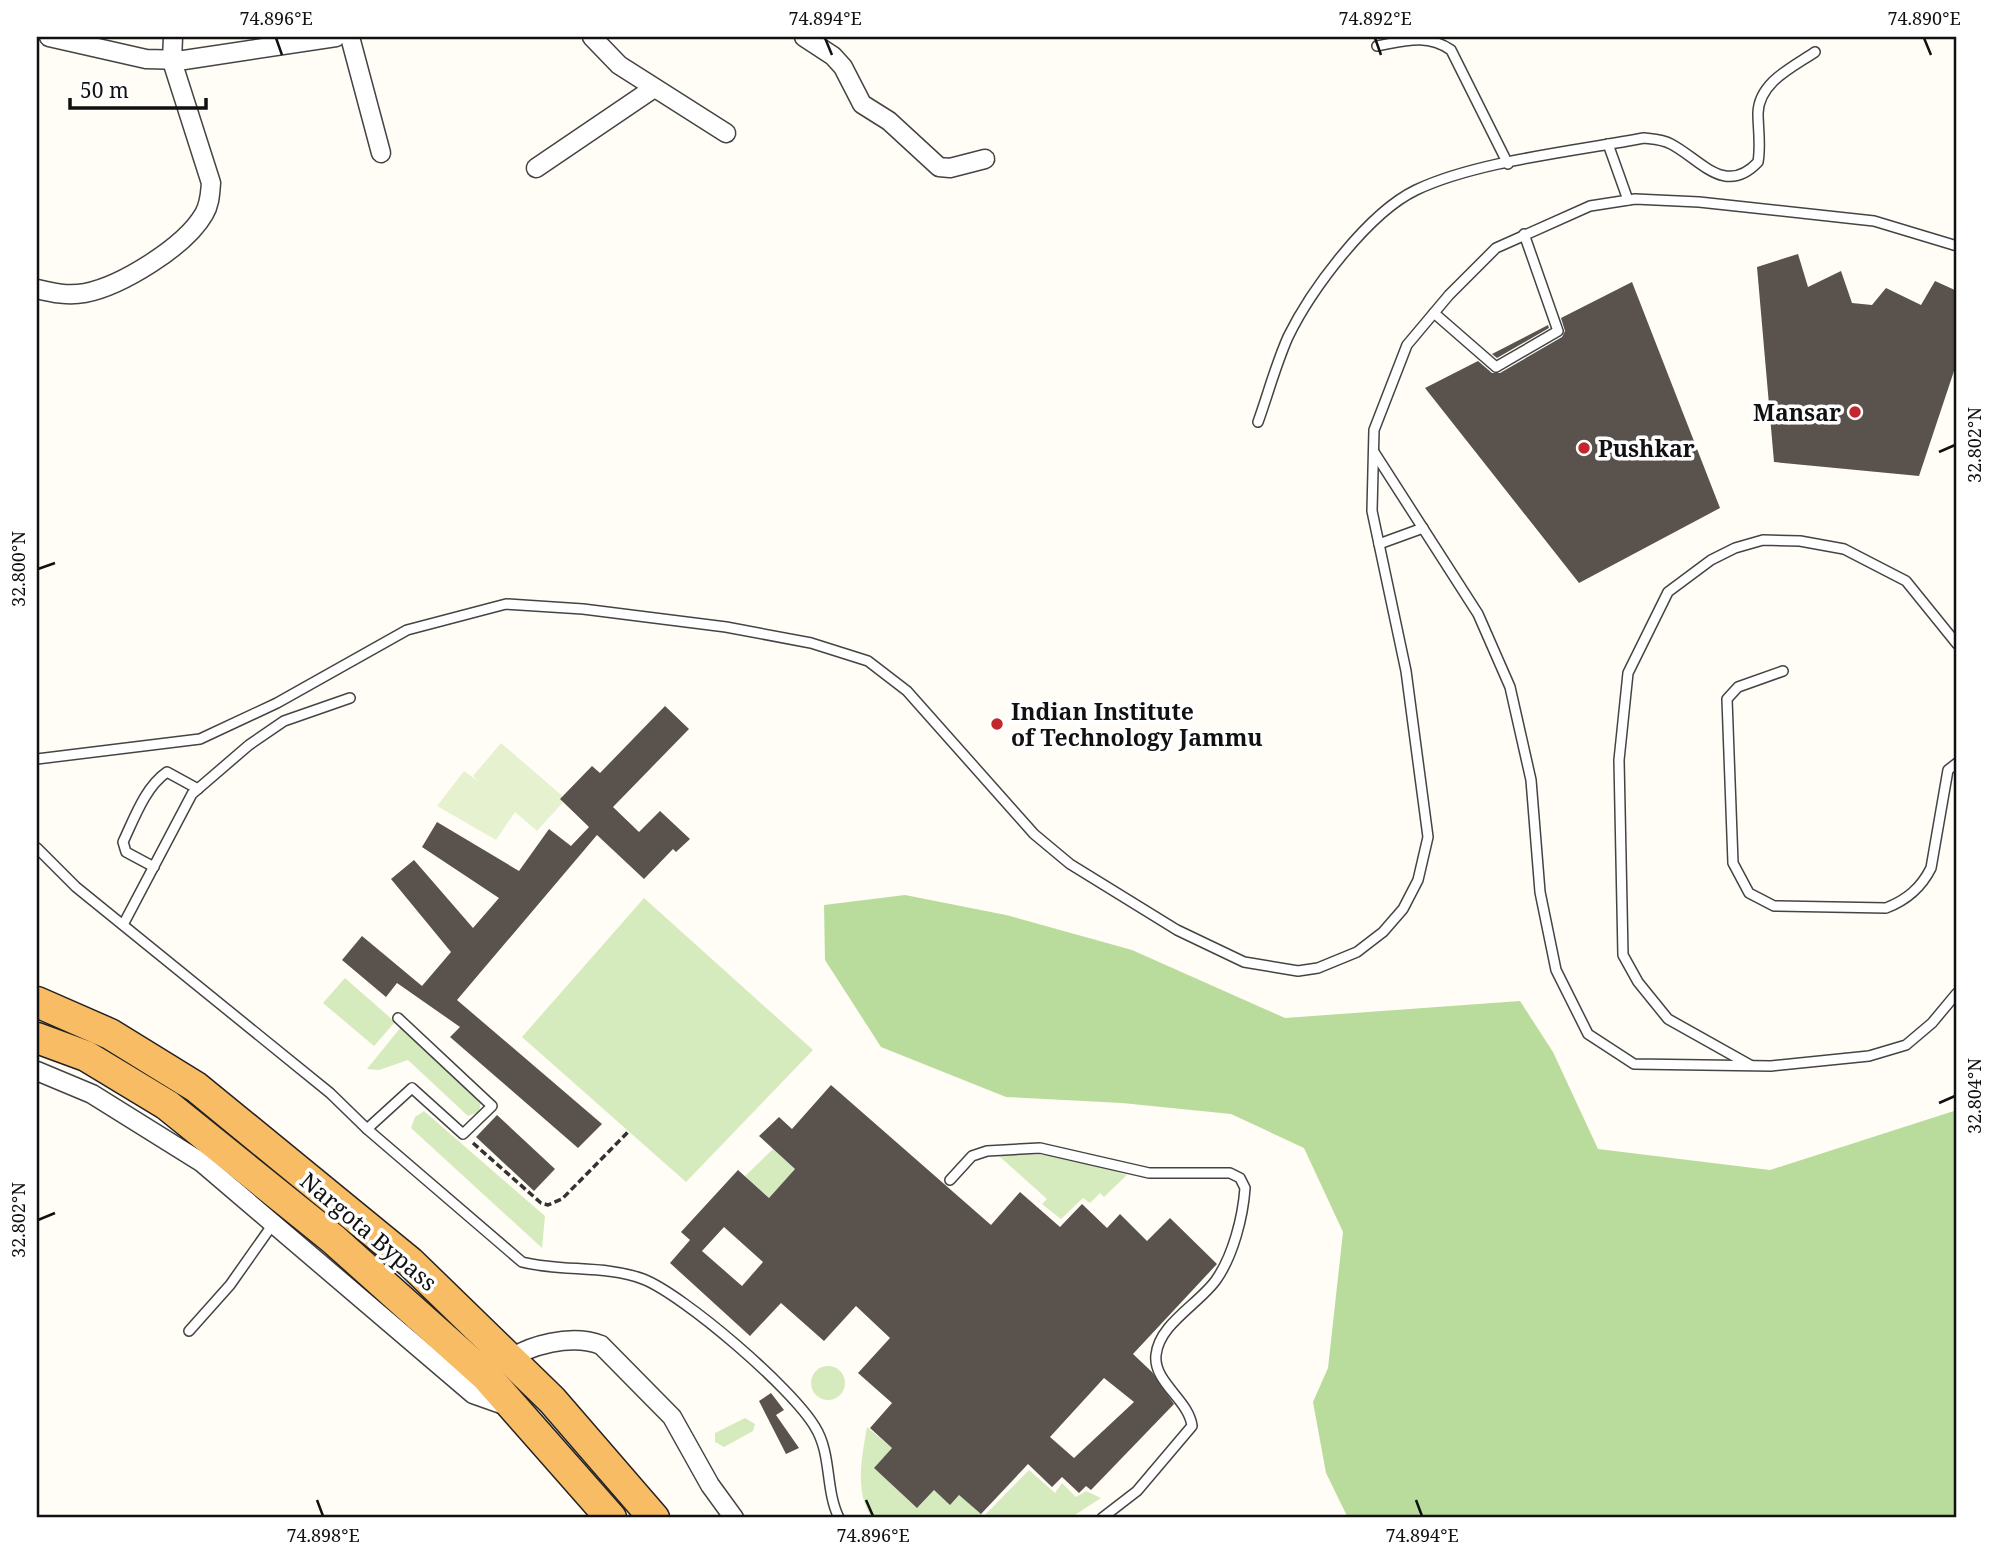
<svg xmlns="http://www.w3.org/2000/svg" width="1994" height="1555" font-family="'Noto Serif',serif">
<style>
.green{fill:#d5ebbd}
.forest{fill:#b9dc9c}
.pitch{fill:#e6f2cf}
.building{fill:#5a524d;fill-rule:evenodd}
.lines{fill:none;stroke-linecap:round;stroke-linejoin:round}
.service-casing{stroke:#444;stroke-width:12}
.minor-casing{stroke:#444;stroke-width:21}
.trunk-casing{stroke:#222;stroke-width:33}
.path{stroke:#333;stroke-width:3.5;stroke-dasharray:7 3.5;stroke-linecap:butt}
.service{stroke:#fff;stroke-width:9}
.minor{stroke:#fff;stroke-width:18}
.trunk{stroke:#f7bc64;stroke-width:30}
.ticks{fill:none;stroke:#111;stroke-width:2.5}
.poi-dot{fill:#c4262e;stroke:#fff;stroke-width:2.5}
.labels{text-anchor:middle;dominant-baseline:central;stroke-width:7;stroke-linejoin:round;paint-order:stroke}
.poi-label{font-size:23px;font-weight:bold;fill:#111;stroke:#fff;text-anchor:start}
.street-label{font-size:23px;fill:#111;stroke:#fff}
.neatline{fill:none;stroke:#111;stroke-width:2.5}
.ticks-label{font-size:18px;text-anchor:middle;fill:#111}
</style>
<rect width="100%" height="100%" fill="#fffdf5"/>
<!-- green -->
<g class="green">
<polygon points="644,898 813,1050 686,1182 522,1037"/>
<polygon points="345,978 395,1022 374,1046 323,1003"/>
<polygon points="401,1027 481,1100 479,1112 468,1116 408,1060 379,1070 367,1069"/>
<polygon points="424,1111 545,1216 542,1248 411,1128 415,1117"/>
<polygon points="773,1149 795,1169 769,1198 745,1176"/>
<polygon points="1018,1154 1068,1156 1127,1175 1104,1197 1100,1193 1090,1203 1083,1198 1061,1219 1042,1204 1047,1199 999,1156"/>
<circle cx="828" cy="1383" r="17"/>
<polygon points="745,1418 755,1424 753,1431 724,1447 715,1442 715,1433"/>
<path d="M867,1427l25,21 -18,20 43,40 17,-18 16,14 9,-9 25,21 45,-46 26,23 7,-10 14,14 10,-6 15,7 -31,20h-198c-18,-26 -10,-62 -5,-91z"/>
</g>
<!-- forest -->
<polygon class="forest" points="905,895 1006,915 1132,950 1285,1018 1520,1001 1553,1052 1598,1149 1770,1170 1957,1110 1957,1518 1348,1518 1326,1473 1313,1402 1328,1368 1343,1232 1304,1148 1231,1114 1122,1103 1006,1097 881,1047 825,960 824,905"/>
<!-- pitch -->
<polygon class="pitch" points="501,743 566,799 537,831 515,812 496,840 437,806 464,771 479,782 473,776"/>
<!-- building -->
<g class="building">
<polygon points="1798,254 1808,287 1841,271 1852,303 1872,305 1886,288 1921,305 1935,281 1957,291 1957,362 1919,476 1774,462 1757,267"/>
<polygon points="1632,282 1720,508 1579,583 1425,388 1478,361 1492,373 1500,373 1562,337 1565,331 1561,318"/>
<polygon points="1548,325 1549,328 1497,358 1492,354"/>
<polygon points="665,706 689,729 613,807 639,832 660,811 690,839 676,852 673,849 644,879 597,835 457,1000 602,1124 578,1148 450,1037 460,1027 397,983 386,997 342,960 362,936 422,986 451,952 391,879 414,860 473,928 499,898 422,847 437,822 519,871 549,829 571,846 589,827 560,799 592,766 600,773"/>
<path d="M831,1085l160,140 29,-33 40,35 22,-23 25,24 13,-14 27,27 23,-23 47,46 -84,90 19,18 22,32 -83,86 -5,-4 -7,7 -17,-16 -10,10 -24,-23 -47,50 -22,-19 -9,10 -16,-15 -17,18 -43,-40 18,-20 -22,-20 22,-25 -34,-30 32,-35 -34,-32 -32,35 -43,-38 -31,33 -80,-73 20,-23 -9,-8 57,-62 31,28 26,-29 -36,-33 20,-19 13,12zM724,1227l39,35 -21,24 -40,-35zM1104,1378l30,24 -60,56 -24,-21z"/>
<polygon points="497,1115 555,1169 534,1191 476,1137"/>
<polygon points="771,1393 784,1410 776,1415 799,1448 786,1454 759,1401"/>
</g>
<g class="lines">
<defs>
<g id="service">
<path d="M1377,46c27,-5 50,-13 74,4l57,114"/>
<polyline points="1608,144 1628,200"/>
<polyline points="1434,313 1496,367 1558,331 1524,234"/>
<path d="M1258,422c10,-28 18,-58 30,-85 23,-47 80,-124 128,-147 61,-29 160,-39 228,-52 9,1 18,1 27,6 29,15 54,53 87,18 3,-17 0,-33 0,-49 1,-31 35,-46 57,-61"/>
<polyline points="1374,452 1478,614 1510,687 1531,780 1540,892 1556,970 1588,1034 1634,1064 1771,1066 1869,1056 1906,1045 1932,1023 1957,993"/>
<polyline points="1379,544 1423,528"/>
<path d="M1783,671l-45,16 -11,12 6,164 16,30 25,13 112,2c21,-8 35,-20 45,-40l17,-98 9,-7"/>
<polyline points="37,759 200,739 277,703 407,630 506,604 583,609 726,627 811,643 868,661 907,691 1034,834 1070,864 1177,930 1244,962 1298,971 1318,968 1357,952 1383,932 1403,909 1418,880 1428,837 1406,671 1372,511 1374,430 1407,345 1449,295 1496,248 1590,206 1635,199 1699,202 1874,221 1957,246"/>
<path d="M37,848l39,39 254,206 37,36 155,133c40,10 83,3 121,17 41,16 150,110 172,148 17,27 10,63 24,91"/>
<path d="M154,867l-28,-15 -3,-10c11,-23 22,-55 44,-70l31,17"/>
<polyline points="124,923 192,794 249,745 284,721 350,698"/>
<polyline points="1750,1065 1668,1019 1638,982 1623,955 1619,760 1628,673 1668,592 1711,560 1735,548 1763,540 1800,541 1844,549 1906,581 1957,644"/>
<polyline points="367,1129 412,1088 463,1134 492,1106 398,1018"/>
<path d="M950,1180l22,-24 15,-5 53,-3 109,25h81l10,5 5,10c-2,29 -12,68 -29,92 -17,24 -57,44 -60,75 -3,27 33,45 36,71l-55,65 -35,27"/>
<polyline points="189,1331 230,1285 273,1224"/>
</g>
<g id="minor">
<polyline points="49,37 146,59 184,60 336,37"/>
<polyline points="350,37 381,153"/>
<polyline points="592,37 619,65 726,133"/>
<polyline points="804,37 833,56 843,67 862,104 889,121 939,167 950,168 985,159"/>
<polyline points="536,168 654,88"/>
<path d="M37,289c16,4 31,7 48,4 36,-7 100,-46 119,-79 6,-10 6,-20 7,-31l-39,-122 1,-24"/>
<polyline points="37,1071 92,1094 201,1162 473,1394 507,1406"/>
<path d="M504,1363c25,-19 68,-29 97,-18l71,72 38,68 24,33"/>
</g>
<g id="trunk">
<polyline points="37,1002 110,1034 196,1087 410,1262 552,1400 654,1518"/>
<polyline points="37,1038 86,1056 167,1105 333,1239 486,1376 611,1518"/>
</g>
</defs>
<!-- service casing -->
<use href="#service" class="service-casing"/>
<!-- minor casing -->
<use href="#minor" class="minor-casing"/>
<!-- trunk casing -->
<use href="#trunk" class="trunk-casing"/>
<!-- path -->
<polyline class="path" points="473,1143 541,1203 548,1205 562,1199 629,1131"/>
<!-- service -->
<use href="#service" class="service"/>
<!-- minor -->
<use href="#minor" class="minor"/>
<!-- trunk -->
<use href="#trunk" class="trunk"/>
</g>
<!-- ticks -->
<path class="ticks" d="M276,38l6,17M825,38l7,17M1375,38l6,17M1924,38l7,17M1939,452l16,-7M38,569l17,-6M1939,1103l16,-7M38,1220l17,-7M317,1500l6,16M866,1500l7,16M1416,1500l6,16"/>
<!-- markers -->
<g class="poi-dot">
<circle cx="1855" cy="412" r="7"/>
<circle cx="1584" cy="448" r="7"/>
<circle cx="997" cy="724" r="7"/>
</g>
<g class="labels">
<!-- poi labels -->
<g class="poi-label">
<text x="1841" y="412" text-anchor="end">Mansar</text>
<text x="1598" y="448">Pushkar</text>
<text x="1011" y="711">Indian Institute<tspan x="1011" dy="26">of Technology Jammu</tspan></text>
</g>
<!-- street labels -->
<g class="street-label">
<text transform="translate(369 1231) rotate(40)">Nargota Bypass</text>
</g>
</g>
<!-- border -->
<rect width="1994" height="1555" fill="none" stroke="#ffffff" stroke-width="77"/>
<!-- scale -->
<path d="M70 98v10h136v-10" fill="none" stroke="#111111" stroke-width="3.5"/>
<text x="80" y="98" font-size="21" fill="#111111" stroke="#ffffff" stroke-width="5" paint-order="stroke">50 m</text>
<rect x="38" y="38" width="1917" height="1478" class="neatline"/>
<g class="ticks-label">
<text x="276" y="25">74.896°E</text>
<text x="825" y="25">74.894°E</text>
<text x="1375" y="25">74.892°E</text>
<text x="1924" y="25">74.890°E</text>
<text transform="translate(1975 445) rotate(-90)" y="6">32.802°N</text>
<text transform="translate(19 569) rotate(-90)" y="6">32.800°N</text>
<text transform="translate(1975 1096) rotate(-90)" y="6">32.804°N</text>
<text transform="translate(19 1220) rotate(-90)" y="6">32.802°N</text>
<text x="323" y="1542">74.898°E</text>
<text x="873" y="1542">74.896°E</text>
<text x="1422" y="1542">74.894°E</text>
</g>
</svg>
